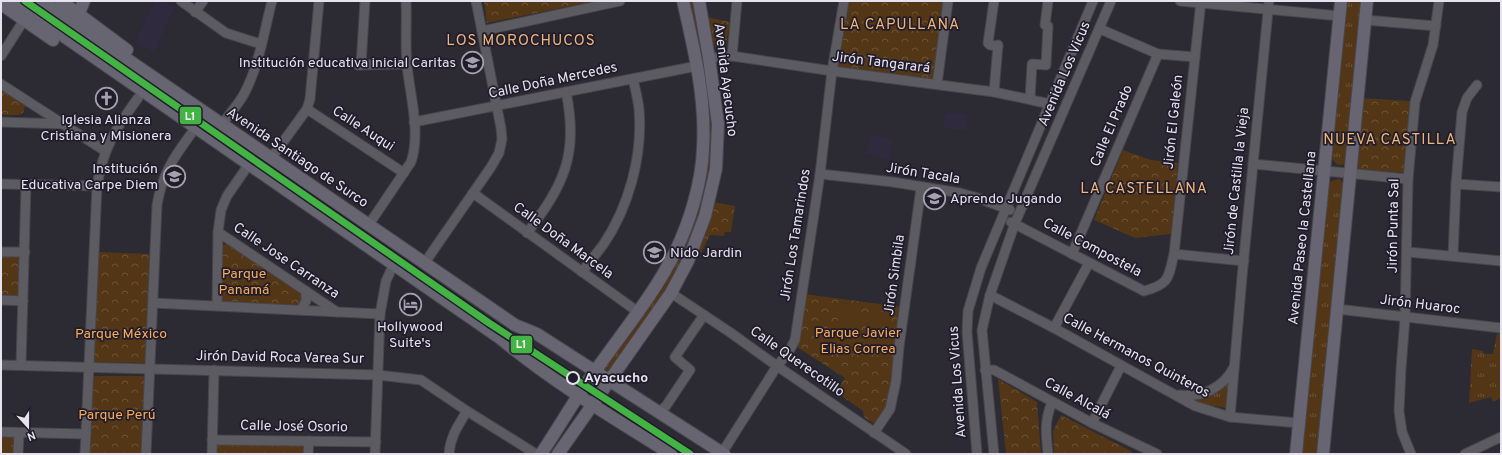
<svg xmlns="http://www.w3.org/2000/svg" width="1502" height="455" font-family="Overpass,sans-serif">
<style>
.built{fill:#2f2a3e}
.grass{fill:url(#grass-tufts)}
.park{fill:url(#park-crowns)}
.pitch{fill:#533616}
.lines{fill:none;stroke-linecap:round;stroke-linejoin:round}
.minor-casing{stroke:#47454c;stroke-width:11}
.major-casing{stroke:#47454c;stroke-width:14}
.minor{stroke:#5c5b61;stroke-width:9}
.major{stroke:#686572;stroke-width:12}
.metro-1-casing{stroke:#201c2c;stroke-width:10}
.metro-1{stroke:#43b343;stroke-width:7}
.stop-dot{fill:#201c2c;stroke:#e6e3ee;stroke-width:2}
.labels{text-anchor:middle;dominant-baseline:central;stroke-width:3.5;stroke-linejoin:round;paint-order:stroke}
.poi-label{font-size:14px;fill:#e6e3ee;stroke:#201c2c;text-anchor:end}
.street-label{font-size:14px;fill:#e6e3ee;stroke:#201c2c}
.park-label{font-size:14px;fill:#faac57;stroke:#201c2c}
.stop-label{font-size:14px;font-weight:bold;fill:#e6e3ee;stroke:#201c2c;text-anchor:start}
.neighbourhood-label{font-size:15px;letter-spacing:1px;fill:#f0b77c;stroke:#201c2c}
.line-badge{stroke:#201c2c;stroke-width:1.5}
.badge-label{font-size:11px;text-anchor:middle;font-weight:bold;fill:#fff}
</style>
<defs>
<pattern id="grass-tufts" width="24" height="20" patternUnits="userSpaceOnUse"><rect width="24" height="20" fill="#533616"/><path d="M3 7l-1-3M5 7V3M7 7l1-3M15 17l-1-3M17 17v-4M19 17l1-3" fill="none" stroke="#6c5338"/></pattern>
<pattern id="park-crowns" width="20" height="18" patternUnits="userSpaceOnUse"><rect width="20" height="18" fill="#533616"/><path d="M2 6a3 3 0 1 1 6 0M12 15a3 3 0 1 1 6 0" fill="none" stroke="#6c5338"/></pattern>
</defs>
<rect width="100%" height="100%" fill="#2c2a32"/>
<!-- built -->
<g class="built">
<polygon points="155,1 162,1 175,7 154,52 135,43"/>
<polygon points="945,112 968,115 966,131 943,128"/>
<polygon points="870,135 893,139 890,159 866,154"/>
<polygon points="649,243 667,253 662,262 644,253"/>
</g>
<!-- grass -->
<g class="grass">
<polygon points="685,1 696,1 716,130 710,176 703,176 705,149"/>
<path d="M1346,1h18l-16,160c-6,7 -13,4 -16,-3z"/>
<polygon points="1338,179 1340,179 1345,186 1320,454 1302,454 1329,182"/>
<polygon points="698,196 707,198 702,216 668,291 610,373 603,368 661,282"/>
<polygon points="1497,334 1501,334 1501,398 1493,402 1491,397 1469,403 1472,349 1483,351 1484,354 1493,354"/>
<polygon points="1227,383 1229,385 1226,408 1197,403 1196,400 1208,395"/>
</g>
<!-- park -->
<g class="park">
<polygon points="484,1 596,1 487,23"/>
<polygon points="848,1 946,1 935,81 837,69"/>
<polygon points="706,17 730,22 726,45 720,48 715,47"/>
<polygon points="1,90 25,106 23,113 19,115 1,115"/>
<polygon points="1360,98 1410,101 1405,173 1355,169"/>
<polygon points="1123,150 1151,160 1178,163 1171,234 1135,238 1094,220"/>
<polygon points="713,202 735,206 731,232 725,232 724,236 710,235 701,253 697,250"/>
<polygon points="228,243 304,296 302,305 226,304 222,303 220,298 222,246"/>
<polygon points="99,252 150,254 146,363 94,362"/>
<polygon points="1,255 21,256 21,298 1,297"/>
<path d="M804,294l98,13 -12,90c-4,9 -8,21 -17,26l-9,-6 -1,-6 -27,-19 9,-14 -48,-31z"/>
<polygon points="93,376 146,376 142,454 89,454"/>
<polygon points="998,379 1037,402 1041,454 1006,454"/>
<polygon points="1061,415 1131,451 1133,454 1054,454 1053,431"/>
<polygon points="1,432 19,433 18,454 1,454"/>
<polygon points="215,443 306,444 306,454 215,454"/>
</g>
<!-- pitch -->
<g class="pitch">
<polygon points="840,302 862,305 857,343 835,340"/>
<polygon points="870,311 880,313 876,342 865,341"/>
</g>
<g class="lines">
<defs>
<g id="minor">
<polyline points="181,1 226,33 261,44"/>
<polyline points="994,1 988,43 990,45 998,46"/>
<polyline points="1180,1 1340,16"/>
<polyline points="195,12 203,1"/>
<polyline points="1365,20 1436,26"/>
<polyline points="1045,25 1048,1"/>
<polyline points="1100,29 1158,54 1195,57"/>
<polyline points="482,31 620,1"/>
<polyline points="1,56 24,20"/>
<polyline points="732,56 737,1"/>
<polyline points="709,58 732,56 832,71 994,92 1050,104"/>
<polyline points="358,65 407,64"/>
<polyline points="361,65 365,1"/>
<polyline points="1,84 105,151"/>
<polyline points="937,84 948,1"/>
<polyline points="994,92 998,45"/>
<polyline points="1030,99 1032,64 1046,65 1048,26"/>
<polyline points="307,109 404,173"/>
<path d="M226,119c6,-8 13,-16 18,-25 15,-28 20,-62 28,-93"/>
<polyline points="1,122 64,124"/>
<polyline points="414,122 697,66"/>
<polyline points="275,153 307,109 310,99 319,1"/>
<polyline points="1253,164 1408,179"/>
<polyline points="820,174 893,182 960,193 978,198 1010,210"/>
<polyline points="1,184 97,186"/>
<polyline points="1456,184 1501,187"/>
<polyline points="473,193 638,312"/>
<path d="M372,220l39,-58c10,-30 -1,-66 -4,-97 -2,-21 0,-43 -1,-64"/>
<path d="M1011,222l133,69c26,-7 24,-13 30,-37l27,-253"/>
<polyline points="218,232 337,312"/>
<path d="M527,233c37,-48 52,-79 39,-141"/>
<polyline points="1,252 25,252"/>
<polyline points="1408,252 1501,261"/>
<polyline points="1072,254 1158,54"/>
<polyline points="1174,254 1244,261"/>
<polyline points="1453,256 1456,184 1462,112 1467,98 1477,85"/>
<polyline points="428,258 491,167 499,153 502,139 501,128 476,1"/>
<path d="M582,272c7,-9 14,-18 21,-27 26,-38 40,-90 36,-136 -1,-10 -4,-21 -6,-30"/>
<polyline points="671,293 731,333 777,366 906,454"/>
<polyline points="990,295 1054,328 1195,406 1230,417 1299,423"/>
<polyline points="1,300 23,301"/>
<polyline points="153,303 380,314"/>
<polyline points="217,306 218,232 221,210 227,196 245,170"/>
<polyline points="1337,309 1501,328"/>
<polyline points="301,310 306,301 306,291"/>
<polyline points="1054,328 1089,263"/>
<polyline points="1,365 378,375 421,380 467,411 536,454"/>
<polyline points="21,365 26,185"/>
<polyline points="985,370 994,370 1092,423 1157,454"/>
<path d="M1179,395c23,3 44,-7 55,-28"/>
<polyline points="660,412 666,406 690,370 675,357 704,315"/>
<polyline points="1230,417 1242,277 1269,1"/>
<polyline points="1092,423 1121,366"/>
<polyline points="1,432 86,434"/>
<polyline points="874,433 890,409 896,381 899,347 921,188"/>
<polyline points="212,440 376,442"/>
<polyline points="722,453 777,366 788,353 795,340 820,174 832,71 844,1"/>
<polyline points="18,454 19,433"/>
<path d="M85,454l12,-268c6,-38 19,-58 41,-88"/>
<path d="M146,454l11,-249c5,-30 16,-47 34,-71"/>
<polyline points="212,454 214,370"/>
<polyline points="308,454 309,441"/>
<polyline points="375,454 380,314 386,281 391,270"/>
<path d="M449,454c1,-17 9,-28 18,-43"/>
<polyline points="977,454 967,332 968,311 981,268 1093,1"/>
<polyline points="994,454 982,330 990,295 1015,223 1111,1"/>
<path d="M1048,454c-2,-21 -4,-32 4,-52"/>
<polyline points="1411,454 1402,432 1399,411 1401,369 1405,318 1408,179 1415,102 1433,45 1439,1"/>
<polyline points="1465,454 1501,437"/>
</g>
<g id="major">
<path d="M13,1l487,337c53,44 113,80 171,116"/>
<polyline points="42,1 515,325 537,334 568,354 724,454"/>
<polyline points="61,1 127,50"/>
<polyline points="1,4 53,40"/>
<polyline points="76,20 84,1"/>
<path d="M541,454c20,-30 38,-62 60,-91 25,-35 55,-72 74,-111 15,-30 27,-71 28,-104 3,-50 -9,-99 -20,-147"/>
<polyline points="558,454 671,293 688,261 705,216 716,169 718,124 709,58 699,1"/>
<polyline points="1296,454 1341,1"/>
<polyline points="1323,454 1367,1"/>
</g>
</defs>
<!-- minor casing -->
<use href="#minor" class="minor-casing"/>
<!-- major casing -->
<use href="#major" class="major-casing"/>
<!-- minor -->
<use href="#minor" class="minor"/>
<!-- major -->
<use href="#major" class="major"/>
<defs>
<polyline id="metro-1" points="25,1 489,323 690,454"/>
</defs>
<!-- metro-1 casing -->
<use href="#metro-1" class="metro-1-casing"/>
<!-- metro-1 -->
<use href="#metro-1" class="metro-1"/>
</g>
<!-- icons -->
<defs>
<symbol id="school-ring" viewBox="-11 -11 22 22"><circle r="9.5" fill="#201c2c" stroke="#a5a2ac" stroke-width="1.5"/><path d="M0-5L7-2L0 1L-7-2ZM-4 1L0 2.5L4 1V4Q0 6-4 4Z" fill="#a5a2ac"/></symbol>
<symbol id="church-ring" viewBox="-11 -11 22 22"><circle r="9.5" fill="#201c2c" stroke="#a5a2ac" stroke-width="1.5"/><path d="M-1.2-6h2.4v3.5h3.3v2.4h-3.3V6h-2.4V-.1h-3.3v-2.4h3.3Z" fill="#a5a2ac"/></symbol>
<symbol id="hotel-ring" viewBox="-11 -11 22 22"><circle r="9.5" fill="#201c2c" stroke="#a5a2ac" stroke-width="1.5"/><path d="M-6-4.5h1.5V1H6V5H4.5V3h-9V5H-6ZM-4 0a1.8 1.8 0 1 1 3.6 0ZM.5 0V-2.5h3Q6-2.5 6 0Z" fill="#a5a2ac"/></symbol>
</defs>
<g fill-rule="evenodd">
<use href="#school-ring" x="460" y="50" width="25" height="25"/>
<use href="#church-ring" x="94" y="86" width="25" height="25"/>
<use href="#school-ring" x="162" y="164" width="25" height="25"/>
<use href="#school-ring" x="922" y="186" width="25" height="25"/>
<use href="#school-ring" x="642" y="240" width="25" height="25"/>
<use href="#hotel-ring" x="398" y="292" width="25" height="25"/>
</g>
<!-- markers -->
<circle class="stop-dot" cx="573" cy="378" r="6"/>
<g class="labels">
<!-- poi labels -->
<g class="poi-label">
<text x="456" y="63">Institución educativa inicial Caritas</text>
<text x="106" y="120" text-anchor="middle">Iglesia Alianza<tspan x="106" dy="16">Cristiana y Misionera</tspan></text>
<text x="158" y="169">Institución<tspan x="158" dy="16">Educativa Carpe Diem</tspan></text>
<text x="950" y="199" text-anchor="start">Aprendo Jugando</text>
<text x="670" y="253" text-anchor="start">Nido Jardin</text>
<text x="410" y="327" text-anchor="middle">Hollywood<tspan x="410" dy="16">Suite's</tspan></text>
</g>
<!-- street labels -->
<g class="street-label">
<text transform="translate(881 63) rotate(7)">Jirón Tangarará</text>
<text transform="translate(1065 74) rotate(-67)">Avenida Los Vicus</text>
<text transform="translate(725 80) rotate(83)">Avenida Ayacucho</text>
<text transform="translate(553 81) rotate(-12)">Calle Doña Mercedes</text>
<text transform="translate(1174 122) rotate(-84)">Jirón El Galeón</text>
<text transform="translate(1112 126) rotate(-67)">Calle El Prado</text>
<text transform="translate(363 129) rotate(33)">Calle Auqui</text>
<text transform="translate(297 158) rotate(34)">Avenida Santiago de Surco</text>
<text transform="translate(923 174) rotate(9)">Jirón Tacala</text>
<text transform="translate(1237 181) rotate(-84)">Jirón de Castilla la Vieja</text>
<text transform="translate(1394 226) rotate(-89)">Jirón Punta Sal</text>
<text transform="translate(796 235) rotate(-81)">Jirón Los Tamarindos</text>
<text transform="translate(1303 238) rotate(-84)">Avenida Paseo la Castellana</text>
<text transform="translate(563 241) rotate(36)">Calle Doña Marcela</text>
<text transform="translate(1092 248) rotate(28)">Calle Compostela</text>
<text transform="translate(286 261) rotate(34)">Calle Jose Carranza</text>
<text transform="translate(895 275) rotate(-82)">Jirón Simbila</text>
<text transform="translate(1420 305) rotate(7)">Jirón Huaroc</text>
<text transform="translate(1136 356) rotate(28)">Calle Hermanos Quinteros</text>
<text transform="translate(280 358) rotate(1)">Jirón David Roca Varea Sur</text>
<text transform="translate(797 362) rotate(35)">Calle Querecotillo</text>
<text transform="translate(958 382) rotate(-94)">Avenida Los Vicus</text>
<text transform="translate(1077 399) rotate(28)">Calle Alcalá</text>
<text transform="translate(294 427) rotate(1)">Calle José Osorio</text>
</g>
<!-- park labels -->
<g class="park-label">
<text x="244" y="274">Parque<tspan x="244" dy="16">Panamá</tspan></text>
<text x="858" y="333">Parque Javier<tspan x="858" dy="16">Elias Correa</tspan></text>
<text x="121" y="334">Parque México</text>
<text x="117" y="415">Parque Perú</text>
</g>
<!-- stop labels -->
<g class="stop-label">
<text x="584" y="378">Ayacucho</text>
</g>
<!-- neighbourhood labels -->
<g class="neighbourhood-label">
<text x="900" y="25">LA CAPULLANA</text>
<text x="521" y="41">LOS MOROCHUCOS</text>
<text x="1390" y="140">NUEVA CASTILLA</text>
<text x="1144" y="189">LA CASTELLANA</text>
</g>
</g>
<g class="line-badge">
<rect x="179" y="106" width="23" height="19" rx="4" fill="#43b343"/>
<rect x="510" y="335" width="23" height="19" rx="4" fill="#43b343"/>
</g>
<g class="badge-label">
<text x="190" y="120">L1</text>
<text x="521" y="348">L1</text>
</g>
<!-- border -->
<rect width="1502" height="455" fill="none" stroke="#e6e3ee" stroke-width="4"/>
<!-- north arrow -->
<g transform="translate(28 427) rotate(159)" stroke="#201c2c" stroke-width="3" paint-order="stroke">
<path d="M0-3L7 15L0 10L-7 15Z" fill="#e6e3ee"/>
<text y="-6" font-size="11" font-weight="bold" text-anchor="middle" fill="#e6e3ee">N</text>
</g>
</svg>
